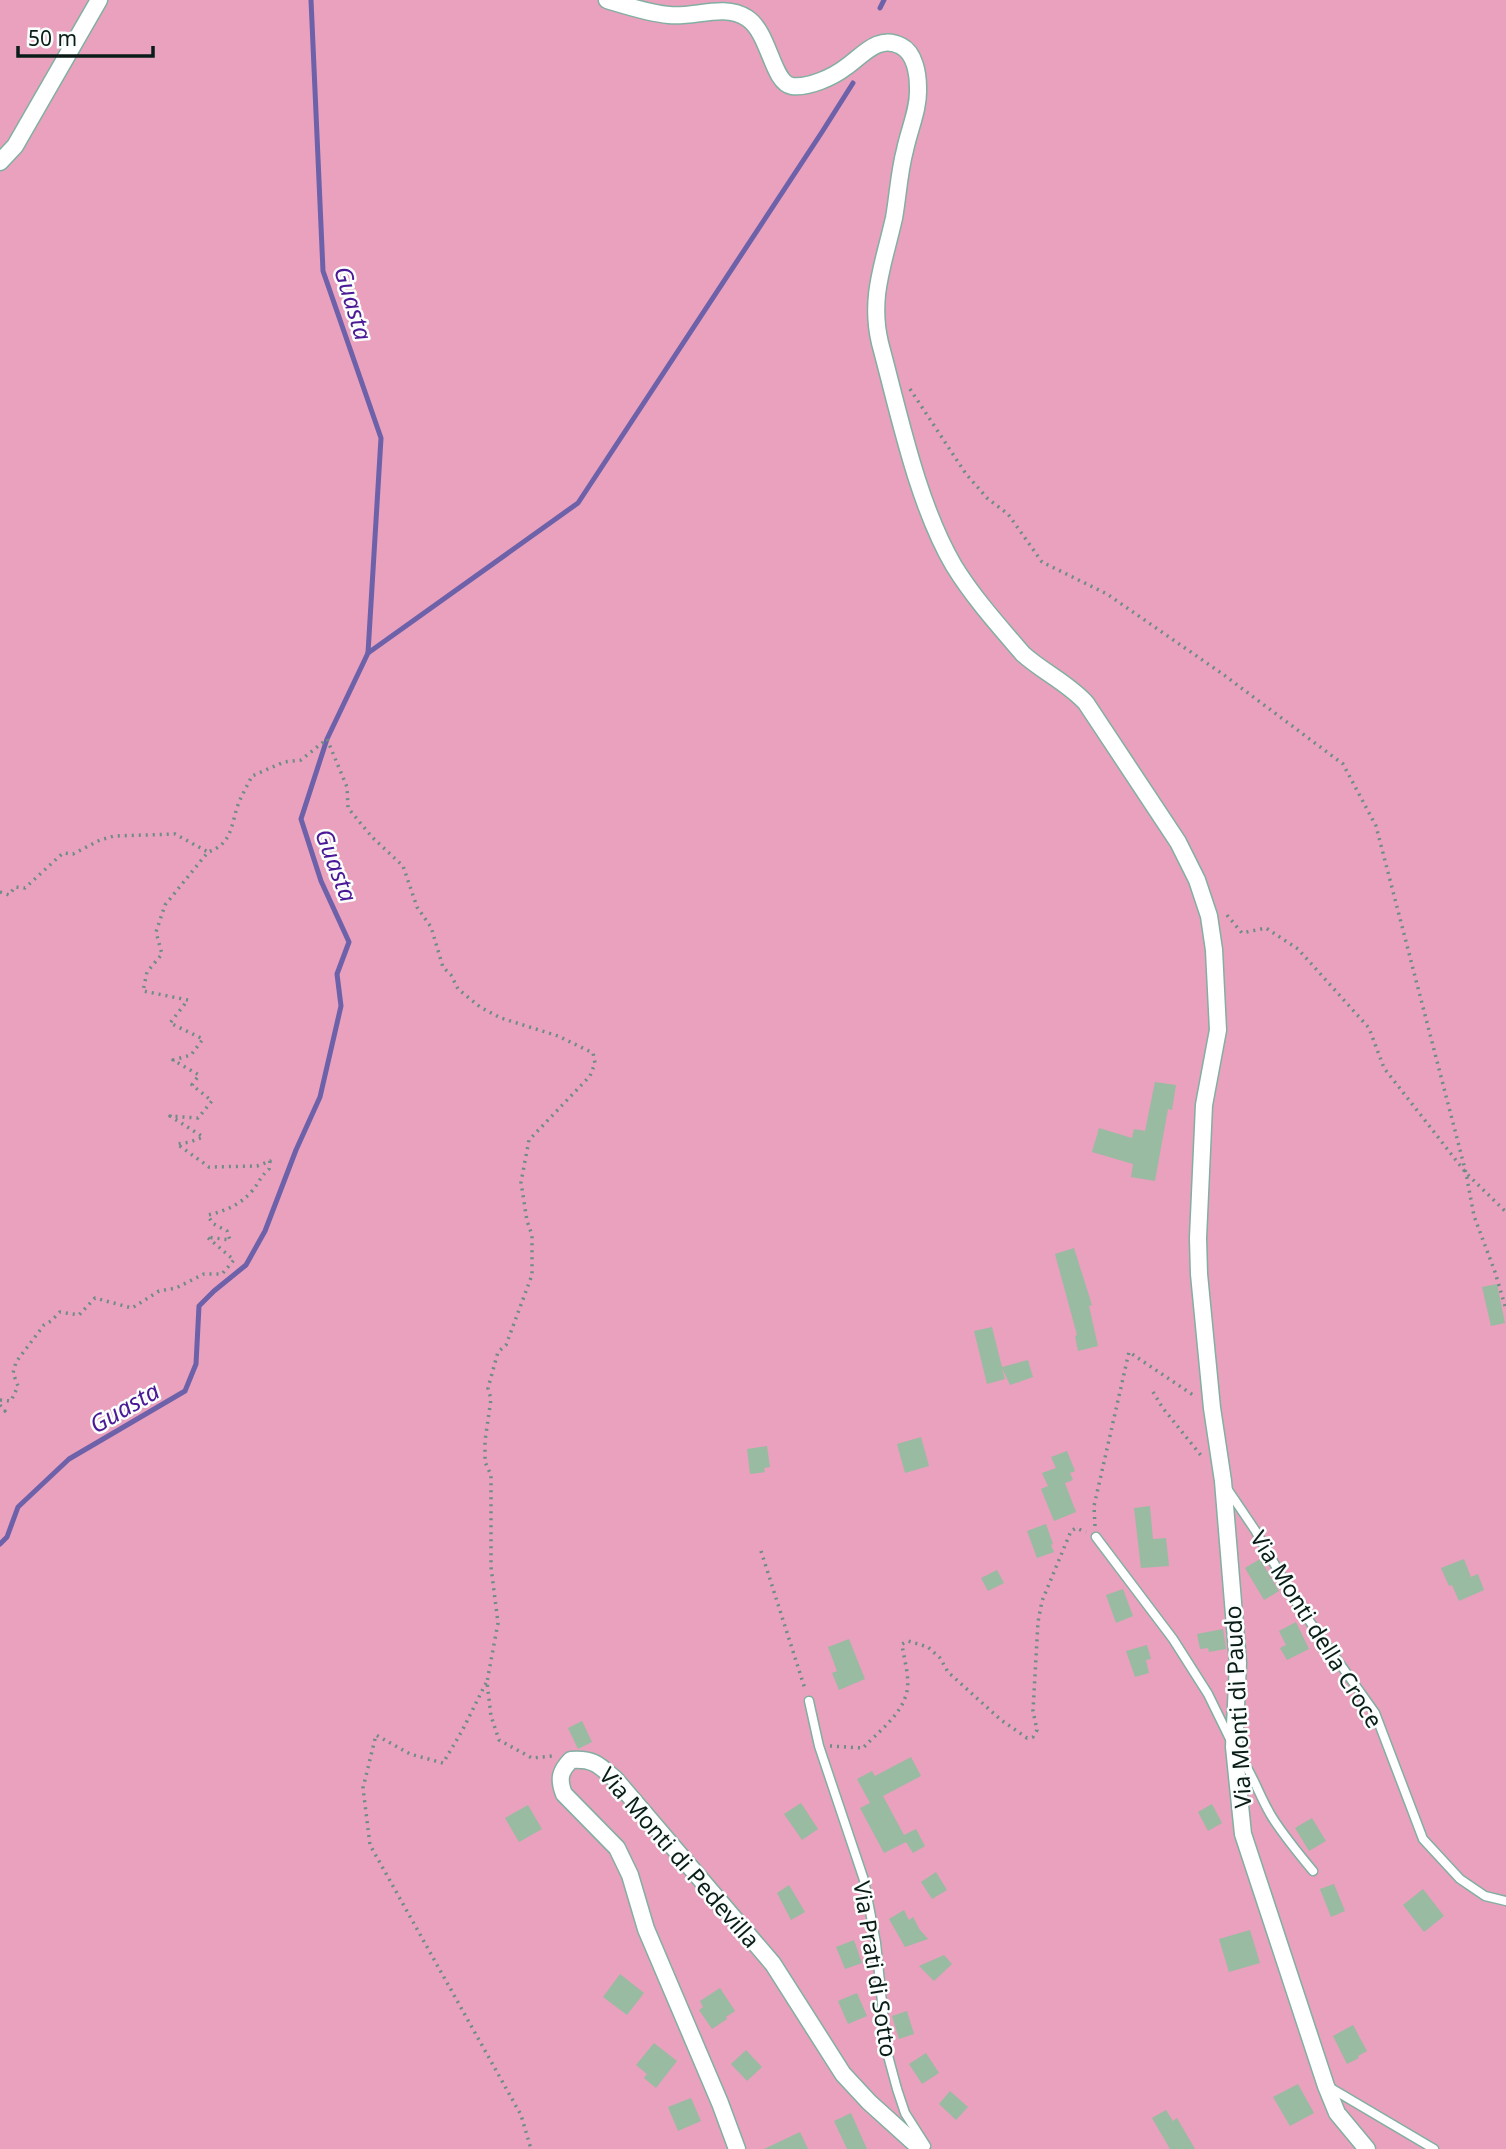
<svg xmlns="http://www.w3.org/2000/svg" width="1506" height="2149" font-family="'Noto Sans',sans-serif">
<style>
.green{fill:#e9a1be}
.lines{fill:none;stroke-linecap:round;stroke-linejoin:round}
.stream{stroke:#6d61a9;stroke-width:5}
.building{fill:#98bba2}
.service-casing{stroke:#82afa1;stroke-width:11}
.minor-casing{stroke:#82afa1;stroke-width:19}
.path{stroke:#6c8d83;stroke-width:3.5;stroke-dasharray:2 5;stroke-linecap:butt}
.service{stroke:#fff;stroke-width:8}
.minor{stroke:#fff;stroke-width:16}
.labels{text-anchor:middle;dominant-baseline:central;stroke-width:5;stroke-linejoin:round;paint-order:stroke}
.street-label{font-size:23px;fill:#0a1c17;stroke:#fafffd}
.water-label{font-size:24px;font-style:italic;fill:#4b1996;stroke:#fafffd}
</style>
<rect width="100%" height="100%" fill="#bae8d9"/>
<!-- green -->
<rect class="green" x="0" y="0" width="1506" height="2149"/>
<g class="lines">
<!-- stream -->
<g class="stream">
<polyline points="880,8 884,0"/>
<polyline points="368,653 578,503 822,132 853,83"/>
<polyline points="0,1544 7,1537 18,1507 69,1459 185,1391 196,1364 199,1306 214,1291 246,1265 265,1231 296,1150 320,1097 341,1006 337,974 349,942 321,881 301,819 327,739 368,653 381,438 323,271 311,0"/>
</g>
</g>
<!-- building -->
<g class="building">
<polygon points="1155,1082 1176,1085 1172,1110 1168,1109 1155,1181 1131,1177 1133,1164 1092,1152 1099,1128 1132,1138 1134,1129 1145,1131"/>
<polygon points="1074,1248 1092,1305 1089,1306 1098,1346 1078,1351 1075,1336 1077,1335 1055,1254"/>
<polygon points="1497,1284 1505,1323 1491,1326 1482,1287"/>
<polygon points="992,1327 1002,1367 1028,1360 1033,1377 1010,1385 1002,1368 1005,1379 987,1384 974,1331"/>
<polygon points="921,1437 929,1466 905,1473 897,1444"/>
<polygon points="767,1446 770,1467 764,1468 765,1472 750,1474 747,1449"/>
<polygon points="1067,1451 1075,1471 1070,1473 1073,1480 1065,1483 1076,1512 1054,1521 1041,1489 1048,1486 1042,1473 1056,1468 1051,1457"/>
<polygon points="1150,1506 1153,1539 1166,1538 1169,1566 1141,1568 1134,1508"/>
<polygon points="1046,1524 1053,1544 1051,1545 1054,1552 1037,1558 1027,1531"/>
<polygon points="1260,1559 1279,1591 1264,1600 1245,1568"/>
<polygon points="1464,1559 1471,1577 1478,1574 1484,1590 1459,1601 1452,1585 1449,1586 1441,1568"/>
<polygon points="997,1570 1004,1583 988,1591 981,1578"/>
<polygon points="1123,1589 1133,1616 1116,1623 1106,1595"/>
<polygon points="1296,1622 1309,1649 1287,1660 1280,1648 1286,1645 1279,1631"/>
<polygon points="1223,1629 1226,1649 1209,1652 1208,1648 1200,1649 1197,1634"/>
<polygon points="849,1639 865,1679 839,1690 832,1673 837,1671 828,1647"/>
<polygon points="1147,1645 1151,1659 1146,1660 1149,1673 1135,1677 1126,1651"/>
<polygon points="582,1721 592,1742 578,1749 568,1728"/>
<polygon points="911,1757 921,1776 883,1796 904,1835 916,1829 925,1846 913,1853 906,1842 884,1853 860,1808 870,1803 857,1779 872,1771 875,1776"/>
<polygon points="801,1803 818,1829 802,1840 784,1814"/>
<polygon points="1212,1804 1222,1823 1208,1831 1198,1812"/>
<polygon points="528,1805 542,1829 519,1842 505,1818"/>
<polygon points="1312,1818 1326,1841 1309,1851 1295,1828"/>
<polygon points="936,1872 947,1890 932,1899 921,1882"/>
<polygon points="1334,1884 1345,1911 1331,1917 1320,1889"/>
<polygon points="789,1885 805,1912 791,1920 777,1893"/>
<polygon points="1423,1889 1444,1916 1424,1932 1403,1905"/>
<polygon points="904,1910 909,1920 913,1917 920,1930 928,1939 905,1947 889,1919"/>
<polygon points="1250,1930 1260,1963 1229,1972 1219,1939"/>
<polygon points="854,1940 862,1963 845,1969 836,1947"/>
<polygon points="944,1955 952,1964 934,1981 919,1966"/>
<polygon points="620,1974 644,1993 627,2015 603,1997"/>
<polygon points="720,1988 735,2011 726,2017 727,2019 712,2029 699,2010 703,2007 700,2001"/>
<polygon points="857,1993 867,2016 848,2024 838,2001"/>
<polygon points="907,2011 914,2034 899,2039 892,2016"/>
<polygon points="1353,2025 1367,2051 1358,2056 1359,2058 1347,2064 1333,2036"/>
<polygon points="654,2043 677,2061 656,2088 644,2078 647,2074 636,2065"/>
<polygon points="746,2050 762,2067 747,2081 731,2064"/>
<polygon points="926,2053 939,2073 922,2084 909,2064"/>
<polygon points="1298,2084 1314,2113 1290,2126 1273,2097"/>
<polygon points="950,2091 968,2107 956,2120 939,2104"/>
<polygon points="691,2098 701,2121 678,2131 668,2107"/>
<polygon points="1166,2110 1173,2121 1177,2118 1195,2149 1170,2149 1152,2118"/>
<polygon points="851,2113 867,2149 847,2149 834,2121"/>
<polygon points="800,2132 808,2149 764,2149"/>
</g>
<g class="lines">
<defs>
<g id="service">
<polyline points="1226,1487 1255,1530 1298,1605 1375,1713 1423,1839 1460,1879 1485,1896 1506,1901"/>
<polyline points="1096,1537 1173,1639 1208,1694 1231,1741"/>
<polyline points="809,1701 819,1746 864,1880 876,1943 887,2052 897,2089 905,2113 926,2146"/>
<path d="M1237,1752c15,19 22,44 35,65 12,19 26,36 41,54"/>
<polyline points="1329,2087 1434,2149"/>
</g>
<g id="minor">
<path d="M607,0c20,6 41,13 62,15 25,3 55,-12 78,3 23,15 25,65 45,68 17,2 41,-9 54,-19 17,-12 33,-33 55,-21 14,7 17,28 17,42 1,21 -9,42 -13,62 -6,22 -7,46 -11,68 -10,45 -25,79 -14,125 19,70 37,160 74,223 19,31 45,60 69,88 20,18 45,29 63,49l92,139 19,38 12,36 5,34 4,80 -14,75 -6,133 1,36 13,134 11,73 15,182 -4,84 9,87 83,252 11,27 30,36"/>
<polyline points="0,162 15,146 99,0"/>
<path d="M737,2149l-17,-46 -74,-174 -16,-54 -13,-27 -53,-54c-6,-15 -4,-23 7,-34 23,-2 29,6 45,20l157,184 70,110 26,28 52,47"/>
</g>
</defs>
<!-- service casing -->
<use href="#service" class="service-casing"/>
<!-- minor casing -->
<use href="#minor" class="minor-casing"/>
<!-- path -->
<g class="path">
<polyline points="910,389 966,474 987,498 1008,514 1042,562 1107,594 1224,675 1343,764 1376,826 1466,1173 1474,1216 1495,1272 1506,1309"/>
<polyline points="0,892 9,895 15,887 25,888 63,853 73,854 100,840 114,836 175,834 208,852"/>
<polyline points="1227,915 1242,933 1266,928 1298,949 1369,1028 1384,1068 1466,1173 1506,1212"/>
<polyline points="1153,1392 1162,1407 1203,1458"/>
<path d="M0,1400l11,1 7,-15 -5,-13 3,-11 28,-37 7,-4 9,-9 19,3 16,-17 37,10 27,-17 17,-3 28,-14h18l12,-14 -27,-23 23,3 -3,-9 -15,-8 -4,-8c17,-4 32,-10 44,-24 7,-8 8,-14 17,-22l1,-8 -13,5 -48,1 -32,-23 13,-2 13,-5 -33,-21 28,2 14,-17 -20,-16 7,-10 -26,-15 18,-5 12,-16 -33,-16 18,-23 -45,-9 4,-19 15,-18 -6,-22 9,-27 43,-53c25,-8 23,-29 31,-50 4,-9 9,-18 13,-26l32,-14 17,-2 26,-21 20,48 1,21 24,29 31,29 14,41 14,20 12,40 8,8 7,14 22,18 21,11 57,18 35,17 2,10 -5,13 -61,64 -8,42 6,39 5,14v40l-26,70 -8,7 -10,36 3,11 -6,42v21l6,13v92l7,56 -11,59 4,34 8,24 33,18 20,-2"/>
<polyline points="0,1405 5,1411 0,1412"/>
<polyline points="1095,1526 1094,1506 1129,1352 1196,1397"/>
<polyline points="761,1551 805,1689"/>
<polyline points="486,1683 462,1731 443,1763 410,1754 376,1735 363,1788 370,1845 521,2115 531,2149"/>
<path d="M830,1746l33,2c14,-15 37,-32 43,-53 5,-15 -2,-35 -4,-51l6,-3 20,6 12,11 8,14 53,48 26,18 6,-1 4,-7 -4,-19 5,-89 4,-21 29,-70 5,-3 10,4"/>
</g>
<!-- service -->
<use href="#service" class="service"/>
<!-- minor -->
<use href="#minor" class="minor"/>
</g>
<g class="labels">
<!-- street labels -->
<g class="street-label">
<text transform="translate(1317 1629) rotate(58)">Via Monti della Croce</text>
<text transform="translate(1237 1707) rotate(-93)">Via Monti di Paudo</text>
<text transform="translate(680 1857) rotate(49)">Via Monti di Pedevilla</text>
<text transform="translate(876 1969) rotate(81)">Via Prati di Sotto</text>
</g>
<!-- water labels -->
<g class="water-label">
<text transform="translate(354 303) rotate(73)">Guasta</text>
<text transform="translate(337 865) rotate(69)">Guasta</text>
<text transform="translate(124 1407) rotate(-30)">Guasta</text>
</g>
</g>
<!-- scale -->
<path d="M18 46v10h135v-10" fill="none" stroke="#0a1c17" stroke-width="3.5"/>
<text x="28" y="46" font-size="21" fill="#0a1c17" stroke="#fafffd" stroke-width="5" paint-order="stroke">50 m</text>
</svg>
